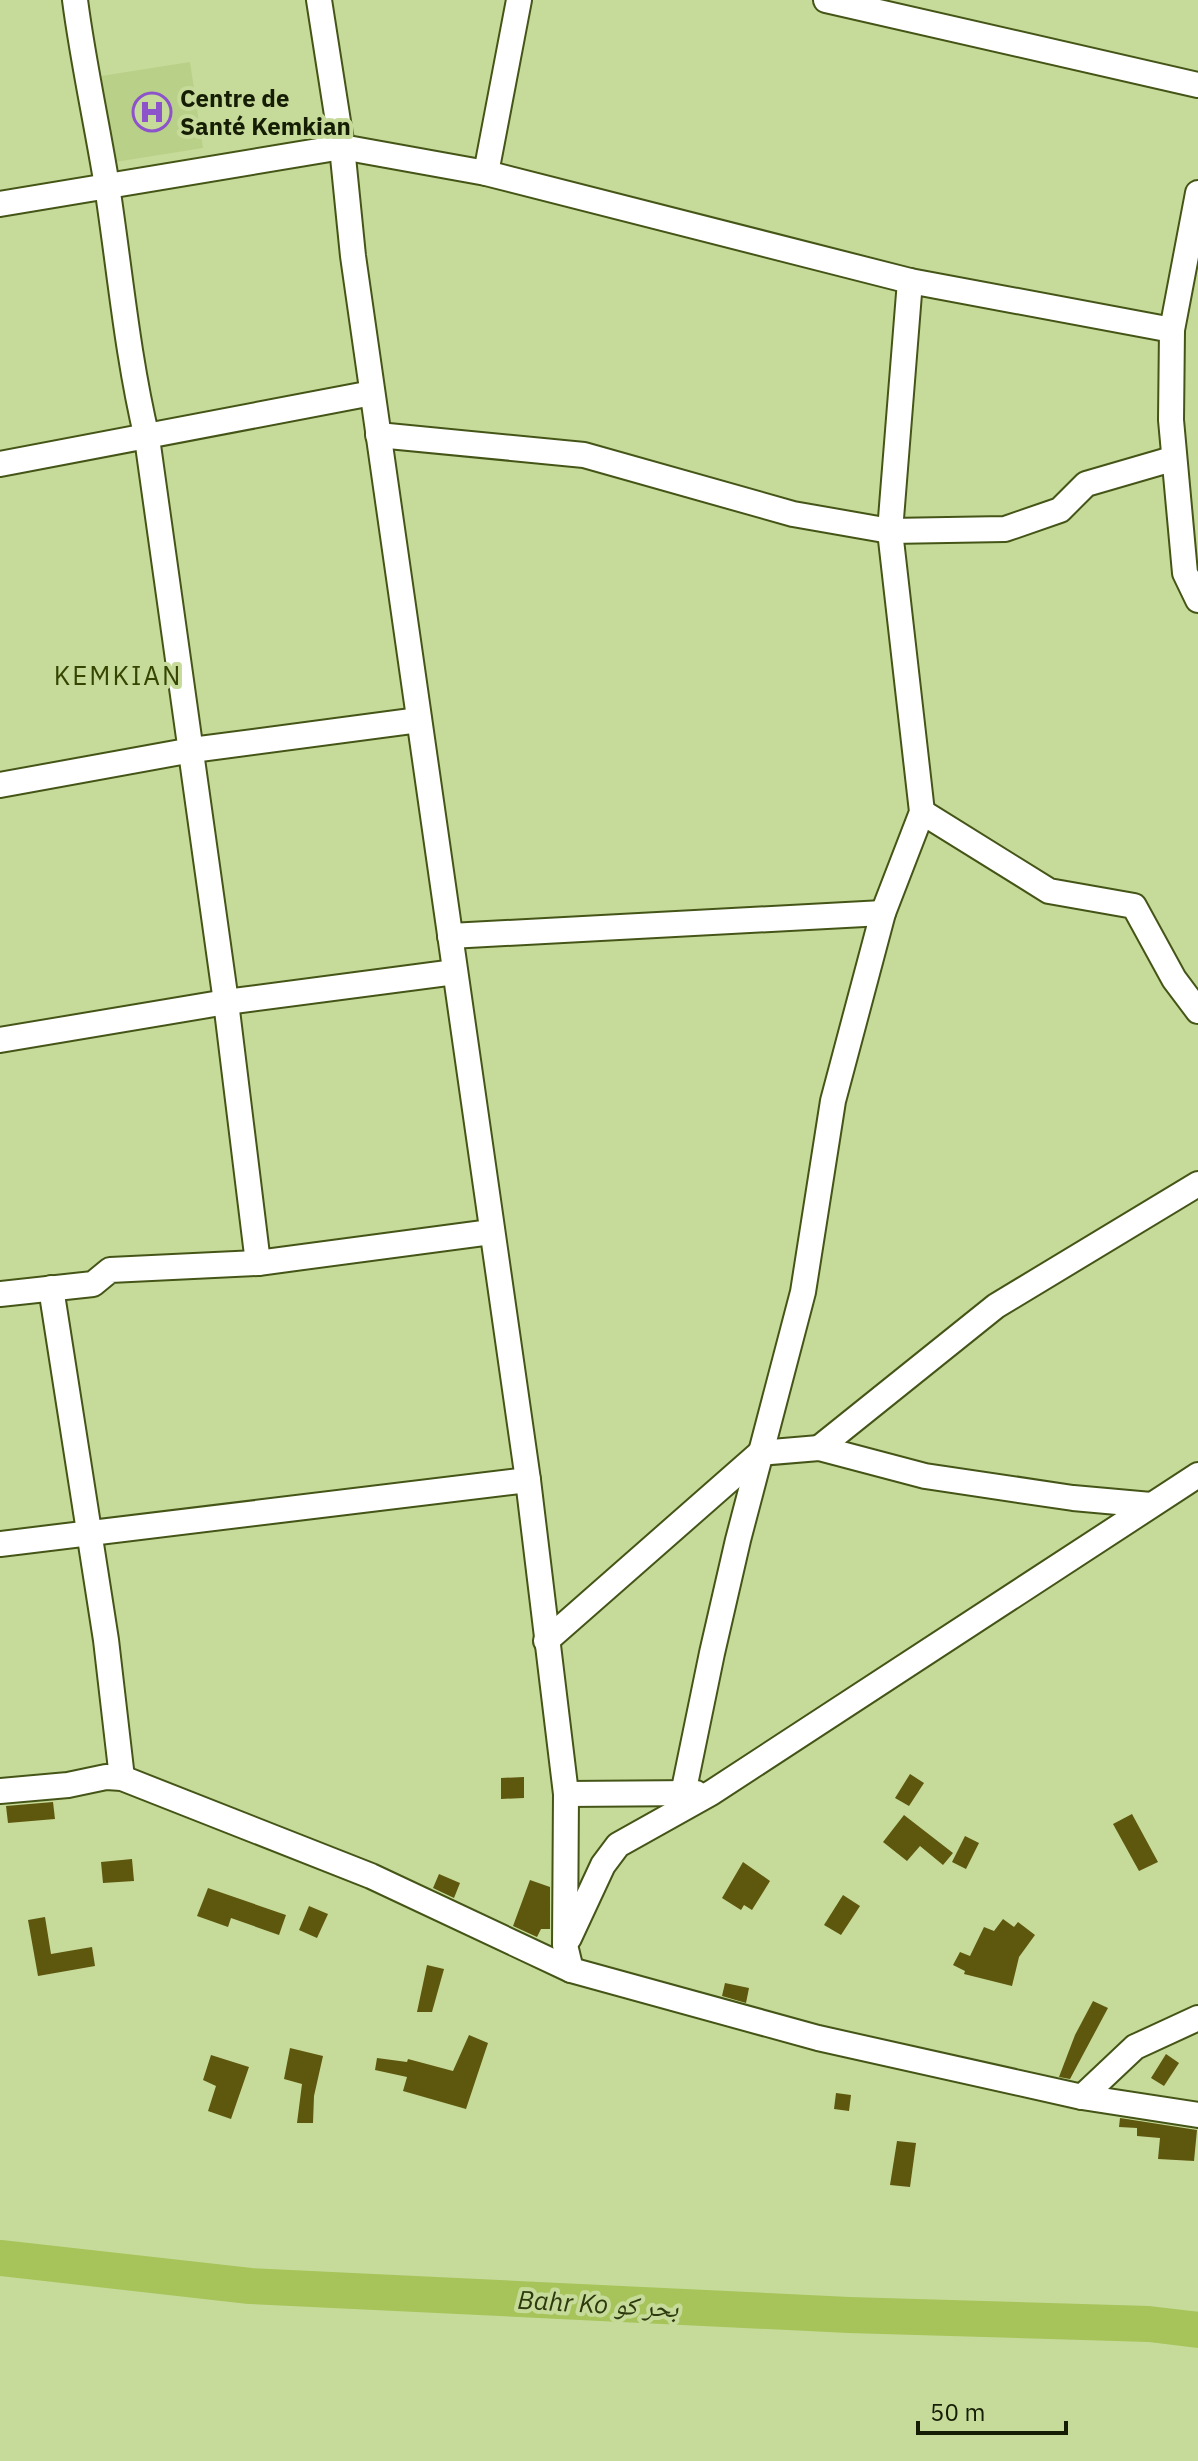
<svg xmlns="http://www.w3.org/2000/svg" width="1198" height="2461" font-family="'IBM Plex Sans','Noto Naskh Arabic',sans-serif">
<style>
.built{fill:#b9d088}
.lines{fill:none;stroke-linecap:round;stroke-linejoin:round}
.river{stroke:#a6c45a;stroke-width:36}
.building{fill:#5e570e}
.minor-casing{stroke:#455517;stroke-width:28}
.minor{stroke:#fff;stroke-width:24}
.labels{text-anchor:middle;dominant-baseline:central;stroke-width:8;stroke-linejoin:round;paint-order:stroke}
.poi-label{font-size:24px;font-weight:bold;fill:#161d05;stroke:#c6db9a;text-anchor:start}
.neighbourhood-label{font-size:26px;letter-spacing:2px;fill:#364602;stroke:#c6db9a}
.water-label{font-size:26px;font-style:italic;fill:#2e3a0e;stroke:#c6db9a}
</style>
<rect width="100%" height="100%" fill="#c6db9a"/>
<!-- built -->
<polygon class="built" points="190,62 203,148 115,162 101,76"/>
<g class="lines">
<!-- river -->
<polyline class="river" points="0,2258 250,2286 849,2315 1149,2324 1198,2330"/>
</g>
<!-- building -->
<g class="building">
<polygon points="910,1774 924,1783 909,1806 895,1798"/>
<polygon points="524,1777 524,1798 501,1799 501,1778"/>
<polygon points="53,1802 55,1819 8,1823 6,1806"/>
<polygon points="1132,1814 1158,1862 1139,1871 1113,1824"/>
<polygon points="904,1815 953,1853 943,1865 920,1846 907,1861 883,1842"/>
<polygon points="965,1836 979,1843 966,1869 952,1862"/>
<polygon points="132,1859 134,1881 103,1883 101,1862"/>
<polygon points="743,1862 770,1881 752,1910 744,1905 741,1910 722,1898"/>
<polygon points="439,1874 460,1883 454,1898 433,1888"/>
<polygon points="530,1880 550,1887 550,1929 541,1929 537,1937 513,1926"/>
<polygon points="208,1888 286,1915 279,1935 231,1918 228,1927 197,1916"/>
<polygon points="843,1895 860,1906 841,1935 824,1925"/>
<polygon points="309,1906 328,1914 317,1938 299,1930"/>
<polygon points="45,1917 51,1954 92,1947 95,1966 38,1976 28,1920"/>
<polygon points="1003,1919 1014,1927 1018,1922 1035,1935 1019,1957 1012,1986 964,1974 965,1971 953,1965 960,1952 970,1956 984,1927 994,1931"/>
<polygon points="427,1965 444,1969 432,2012 417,2012"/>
<polygon points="725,1983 749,1988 746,2003 722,1996"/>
<polygon points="1093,2001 1108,2008 1070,2079 1059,2077 1075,2035"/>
<polygon points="469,2035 488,2043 466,2109 403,2091 407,2077 375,2070 377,2058 407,2062 408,2059 453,2071"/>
<polygon points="290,2048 323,2056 314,2096 313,2123 297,2123 302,2084 284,2079"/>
<polygon points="1166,2054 1179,2063 1164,2086 1151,2078"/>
<polygon points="211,2055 249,2067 231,2119 208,2111 216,2086 203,2080"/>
<polygon points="836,2093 851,2095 849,2111 834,2109"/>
<polygon points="1120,2118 1197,2130 1194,2161 1158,2159 1160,2138 1137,2136 1137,2128 1119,2127"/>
<polygon points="897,2141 916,2143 910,2187 890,2185"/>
</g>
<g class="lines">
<defs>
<g id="minor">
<path d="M75,0c8,62 22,124 32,186 13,85 20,168 40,252l79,564 32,261"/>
<polyline points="319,0 342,147 353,256 528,1480 566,1794 565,1945 571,1970"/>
<polyline points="826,0 1198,85"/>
<polyline points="486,173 519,0"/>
<polyline points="1198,193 1172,330 1171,420 1185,573 1198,600"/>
<polyline points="0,204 342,147 486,173 910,281 1172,330"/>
<polyline points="378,435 584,455 793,514 890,531 1005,529 1060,510 1086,484 1172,459"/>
<polyline points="0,464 372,393"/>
<polyline points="0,785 192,750 419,720"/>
<polyline points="922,812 1049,891 1134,906 1174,979 1198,1011"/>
<polyline points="450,936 883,913"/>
<polyline points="0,1040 226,1002 455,972"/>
<polyline points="51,1288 106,1640 122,1778"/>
<polyline points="0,1294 93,1284 110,1270 258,1263 491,1232"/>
<polyline points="819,1448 996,1306 1198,1184"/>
<polyline points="0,1544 528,1480"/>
<polyline points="546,1641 760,1453 819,1448 925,1476 1073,1498 1151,1505"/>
<polyline points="0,1791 68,1785 106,1777 122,1778 371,1876 571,1970 818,2038 1082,2097 1198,2115"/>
<polyline points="566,1794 696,1793"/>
<polyline points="683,1794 712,1653 738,1540 803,1292 833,1101 883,913 922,812 890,531 910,281"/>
<polyline points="569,1938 603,1865 618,1845 711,1793 1198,1475"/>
<polyline points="1082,2097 1135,2047 1198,2018"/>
</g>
</defs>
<!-- minor casing -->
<use href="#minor" class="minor-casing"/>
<!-- minor -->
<use href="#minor" class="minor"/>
</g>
<!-- icons -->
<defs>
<symbol id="hospital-ring" viewBox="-11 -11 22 22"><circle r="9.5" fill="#c6db9a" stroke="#8c53ca" stroke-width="1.5"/><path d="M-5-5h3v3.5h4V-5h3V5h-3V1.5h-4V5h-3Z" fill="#8c53ca"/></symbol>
</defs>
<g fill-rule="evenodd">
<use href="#hospital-ring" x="130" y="90" width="44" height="44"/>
</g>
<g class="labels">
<!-- poi labels -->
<g class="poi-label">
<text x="180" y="98">Centre de<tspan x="180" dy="28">Santé Kemkian</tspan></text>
</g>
<!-- neighbourhood labels -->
<g class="neighbourhood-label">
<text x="118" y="675">KEMKIAN</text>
</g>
<!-- water labels -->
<g class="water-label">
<text transform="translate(598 2303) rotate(3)">Bahr Ko بحر كو</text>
</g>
</g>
<!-- scale -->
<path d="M918 2421v12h148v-12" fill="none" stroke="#161d05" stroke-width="4"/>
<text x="930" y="2421" font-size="24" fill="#161d05" stroke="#c6db9a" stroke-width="6" paint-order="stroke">50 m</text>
</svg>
